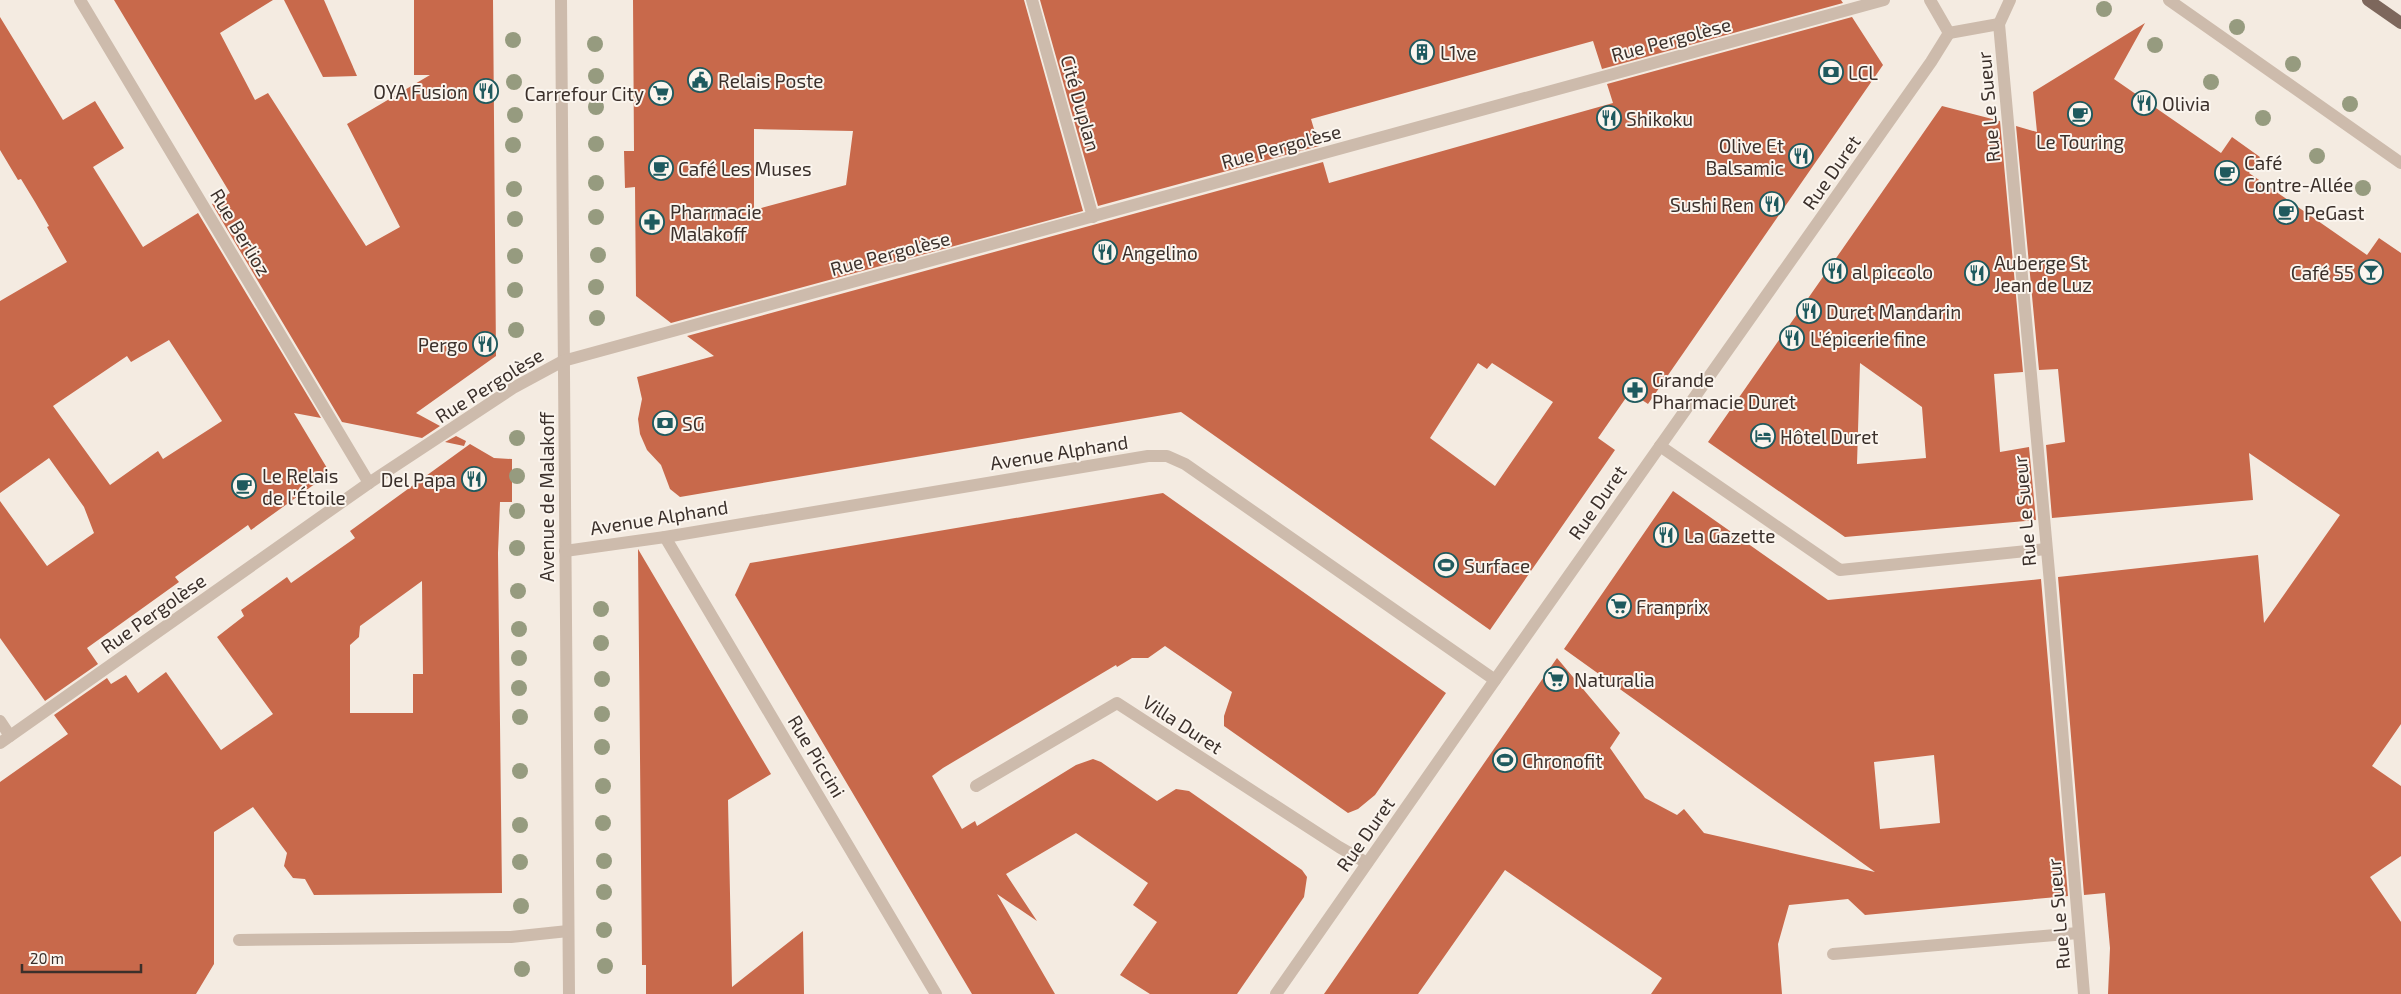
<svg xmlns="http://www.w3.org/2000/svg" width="2401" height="994" font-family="'Exo 2',sans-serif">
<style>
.building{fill:#c8694b;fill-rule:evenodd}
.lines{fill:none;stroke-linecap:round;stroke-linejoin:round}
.minor{stroke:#cdbbac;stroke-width:12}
.major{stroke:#7d675c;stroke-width:12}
.tree{fill:#969b7f}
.labels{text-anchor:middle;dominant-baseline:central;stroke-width:4;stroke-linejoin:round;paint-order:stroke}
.street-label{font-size:19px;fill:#3b302b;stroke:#fbf5ee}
.poi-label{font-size:19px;fill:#3b302b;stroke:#fbf5ee;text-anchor:start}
</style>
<rect width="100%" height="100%" fill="#f4ebe1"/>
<!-- building -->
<g class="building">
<polygon points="114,0 273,0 220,33 255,100 268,93 366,246 400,227 347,124 430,75 414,75 414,0 493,0 496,356 416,413 440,426 422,438 342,422 212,204 230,193"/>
<polygon points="284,0 324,0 357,76 323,77"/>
<path d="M633,0h391l59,211 -412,112 -35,-27 -1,-109 -10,1 -1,-37h10zM754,129l99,2 -7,54 -92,25z"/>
<polygon points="1040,0 1841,0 1843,3 1602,69 1593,41 1311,119 1319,146 1098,206"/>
<path d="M0,17l63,103 32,-19 29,47 -31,19 50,80 55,-34 123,205 -27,-5 36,60 -79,57 -3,-5 -73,52 4,5 -92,66 11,16 -53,37 -45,-63v-137l47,65 47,-33 -10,-26 -35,-49 -49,35v-192l67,-39 -20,-35 2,-1 -14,-24 -14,-23 -3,1 -18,-30zM169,340l53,81 -59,38 -5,-8 -48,34 -57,-79 74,-50 4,6z"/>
<path d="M1852,17l31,48 -235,339 -18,-12 -32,46 17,12 -125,180 -309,-218 -501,85 -10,-8 -9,-24 -14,-15 -7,-16 -2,-15 4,-20 -5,-22 77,-21 -27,-20 636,-174 6,21 284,-80 -6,-19zM1478,363l9,6 5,-6 61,39 -58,84 -65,-48z"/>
<polygon points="2145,23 2114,79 2221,153 2232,137 2260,157 2249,173 2367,255 2379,238 2401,253 2401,724 2372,766 2401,786 2401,856 2370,877 2401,922 2401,994 2108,994 2110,948 2105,893 2084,895 2058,577 2258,555 2264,623 2340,515 2249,453 2253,500 2052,518 2046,445 2065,442 2058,369 2039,370 2016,126 2037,132 2033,92"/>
<path d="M1942,106l58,15 23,251 -29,2 6,78 29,-5 7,73 -191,17 -137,-95zM1860,363l62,44 4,51 -69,6z"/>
<polygon points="456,436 466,441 464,446 445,442"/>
<path d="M470,444l24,14 18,1v43h-12l-2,51 4,340 -188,2 -9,-16 -12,-1 -9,-12 3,-13 -34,-46 -39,25v132l-18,30h-196v-212l68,-48 -14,-19 53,-37 4,6 15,-9 12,18 28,-21 55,78 52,-36 -56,-77 27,-21 -3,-6 46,-33 4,6 64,-45 -5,-7zM422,581l1,93h-10v39h-63v-68l9,-8 1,-11z"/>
<path d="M1673,491l155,109 213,-21 27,317 -203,19 -17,-16 -59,6 -11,39 4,50h-131l11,-16 -157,-108 -87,124h-94l233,-336 63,75 -10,15 35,50 32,17 7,-6 20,24 171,39 -311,-223zM1934,755l6,68 -60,6 -6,-67z"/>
<polygon points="1163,493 1446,693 1375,795 1358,809 1348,813 1224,726 1224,716 1232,692 1165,646 1148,658 1132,658 1117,667 1116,665 943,768 932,776 962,829 975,821 977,826 1076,765 1093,759 1101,762 1157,801 1176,789 1189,791 1302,870 1307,877 1304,897 1237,994 1150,994 1120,975 1157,922 1133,905 1148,883 1076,833 1006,874 1037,921 997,894 1055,994 972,994 735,595 750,563"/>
<polygon points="638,549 771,774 728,800 732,987 803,931 804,994 646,994 646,965 642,965"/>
</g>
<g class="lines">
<!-- minor -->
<g class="minor">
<polyline points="80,0 369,483"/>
<polyline points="561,0 569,994"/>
<polyline points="1032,0 1093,217"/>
<polyline points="1930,0 1949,33"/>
<polyline points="2010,0 1999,24 2050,583 2084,994"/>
<polyline points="2169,0 2401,163"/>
<polyline points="1949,33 1999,24"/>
<polyline points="1660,446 1840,570 2046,549"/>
<polyline points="665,537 936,994"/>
<polyline points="565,551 665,537 1148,456 1167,456 1185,464 1495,680"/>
<polyline points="0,721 10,736"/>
<polyline points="0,743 369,483 513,388 563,361 1884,0"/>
<polyline points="976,786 1117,703 1339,847 1367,863"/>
<polyline points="239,940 511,937 568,931"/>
<polyline points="1833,954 2078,933"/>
<polyline points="1276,994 1495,680 1931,62 1949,33"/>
</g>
<!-- major -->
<polyline class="major" points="2368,0 2401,23"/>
</g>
<!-- trees -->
<g class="tree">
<circle cx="2104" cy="9" r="8"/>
<circle cx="2237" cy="27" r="8"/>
<circle cx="513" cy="40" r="8"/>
<circle cx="595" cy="44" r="8"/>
<circle cx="2155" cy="45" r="8"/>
<circle cx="2293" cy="64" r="8"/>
<circle cx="596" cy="76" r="8"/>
<circle cx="514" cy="82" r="8"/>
<circle cx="2211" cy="82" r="8"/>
<circle cx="2350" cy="104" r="8"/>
<circle cx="596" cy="107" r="8"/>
<circle cx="515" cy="115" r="8"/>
<circle cx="2263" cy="118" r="8"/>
<circle cx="596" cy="144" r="8"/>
<circle cx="513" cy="145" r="8"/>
<circle cx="2317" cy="156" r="8"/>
<circle cx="596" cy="183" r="8"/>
<circle cx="2363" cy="188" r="8"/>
<circle cx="514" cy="189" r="8"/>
<circle cx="596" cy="217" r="8"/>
<circle cx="515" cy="219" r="8"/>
<circle cx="598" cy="255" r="8"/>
<circle cx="515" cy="256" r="8"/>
<circle cx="596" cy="287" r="8"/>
<circle cx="515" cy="290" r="8"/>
<circle cx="597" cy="318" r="8"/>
<circle cx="516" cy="330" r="8"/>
<circle cx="517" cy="438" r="8"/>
<circle cx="517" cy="476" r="8"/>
<circle cx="517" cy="511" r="8"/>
<circle cx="517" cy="548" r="8"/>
<circle cx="518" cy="591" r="8"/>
<circle cx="601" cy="609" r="8"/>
<circle cx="519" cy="629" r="8"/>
<circle cx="601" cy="643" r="8"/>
<circle cx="519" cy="658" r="8"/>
<circle cx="602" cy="679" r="8"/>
<circle cx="519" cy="688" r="8"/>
<circle cx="602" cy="714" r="8"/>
<circle cx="520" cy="717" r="8"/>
<circle cx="602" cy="747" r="8"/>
<circle cx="520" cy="771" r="8"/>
<circle cx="603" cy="786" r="8"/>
<circle cx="603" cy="823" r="8"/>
<circle cx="520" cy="825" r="8"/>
<circle cx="604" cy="861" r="8"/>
<circle cx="520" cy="862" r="8"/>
<circle cx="604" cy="892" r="8"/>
<circle cx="521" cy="906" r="8"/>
<circle cx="604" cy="930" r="8"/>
<circle cx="605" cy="966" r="8"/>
<circle cx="522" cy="969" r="8"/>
</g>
<!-- icons -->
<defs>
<symbol id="building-ring" viewBox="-11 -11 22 22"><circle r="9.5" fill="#fbf5ee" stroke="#1f5a5e" stroke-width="1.5"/><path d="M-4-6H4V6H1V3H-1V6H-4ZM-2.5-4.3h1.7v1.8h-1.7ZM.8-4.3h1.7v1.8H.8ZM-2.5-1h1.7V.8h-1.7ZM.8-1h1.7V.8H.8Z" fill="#1f5a5e"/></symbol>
<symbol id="bank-ring" viewBox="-11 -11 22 22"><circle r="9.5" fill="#fbf5ee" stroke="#1f5a5e" stroke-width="1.5"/><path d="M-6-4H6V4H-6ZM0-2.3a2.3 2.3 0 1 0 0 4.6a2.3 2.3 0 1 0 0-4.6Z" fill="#1f5a5e"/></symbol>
<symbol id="civic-ring" viewBox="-11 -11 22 22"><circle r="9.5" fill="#fbf5ee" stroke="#1f5a5e" stroke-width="1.5"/><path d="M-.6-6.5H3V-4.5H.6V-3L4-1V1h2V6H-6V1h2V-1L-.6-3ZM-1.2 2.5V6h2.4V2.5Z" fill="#1f5a5e"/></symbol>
<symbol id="restaurant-ring" viewBox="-11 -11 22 22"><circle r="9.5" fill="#fbf5ee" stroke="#1f5a5e" stroke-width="1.5"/><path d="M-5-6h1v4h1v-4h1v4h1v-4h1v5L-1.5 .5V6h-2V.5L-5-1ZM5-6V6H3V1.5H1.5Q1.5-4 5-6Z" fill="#1f5a5e"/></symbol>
<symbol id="supermarket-ring" viewBox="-11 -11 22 22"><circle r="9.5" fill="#fbf5ee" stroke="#1f5a5e" stroke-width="1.5"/><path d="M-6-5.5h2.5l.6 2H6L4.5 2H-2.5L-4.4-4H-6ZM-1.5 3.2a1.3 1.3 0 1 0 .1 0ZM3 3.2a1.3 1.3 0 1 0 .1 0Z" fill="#1f5a5e"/></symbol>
<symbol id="cafe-ring" viewBox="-11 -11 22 22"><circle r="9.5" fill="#fbf5ee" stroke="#1f5a5e" stroke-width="1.5"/><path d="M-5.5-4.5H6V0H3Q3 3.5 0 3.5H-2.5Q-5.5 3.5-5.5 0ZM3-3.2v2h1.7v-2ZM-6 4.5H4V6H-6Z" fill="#1f5a5e"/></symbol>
<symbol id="pharmacy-ring" viewBox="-11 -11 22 22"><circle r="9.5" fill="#fbf5ee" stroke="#1f5a5e" stroke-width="1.5"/><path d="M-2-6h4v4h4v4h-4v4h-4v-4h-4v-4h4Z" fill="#1f5a5e"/></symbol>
<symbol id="bar-ring" viewBox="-11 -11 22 22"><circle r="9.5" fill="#fbf5ee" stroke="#1f5a5e" stroke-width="1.5"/><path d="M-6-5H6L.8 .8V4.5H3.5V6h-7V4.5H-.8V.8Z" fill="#1f5a5e"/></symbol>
<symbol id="hotel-ring" viewBox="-11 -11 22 22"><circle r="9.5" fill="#fbf5ee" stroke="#1f5a5e" stroke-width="1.5"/><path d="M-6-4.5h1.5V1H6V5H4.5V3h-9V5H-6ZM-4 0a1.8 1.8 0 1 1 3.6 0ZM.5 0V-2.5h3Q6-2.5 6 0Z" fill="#1f5a5e"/></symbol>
<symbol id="stadium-ring" viewBox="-11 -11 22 22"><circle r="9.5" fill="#fbf5ee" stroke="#1f5a5e" stroke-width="1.5"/><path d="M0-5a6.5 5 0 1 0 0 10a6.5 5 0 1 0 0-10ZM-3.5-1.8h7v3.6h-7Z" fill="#1f5a5e"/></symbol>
</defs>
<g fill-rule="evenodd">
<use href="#building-ring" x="1408" y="38" width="28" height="28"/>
<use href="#bank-ring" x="1817" y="58" width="28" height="28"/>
<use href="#civic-ring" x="686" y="66" width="28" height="28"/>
<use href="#restaurant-ring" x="472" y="77" width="28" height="28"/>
<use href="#supermarket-ring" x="647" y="79" width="28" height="28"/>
<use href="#restaurant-ring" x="2130" y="89" width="28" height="28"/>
<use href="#cafe-ring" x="2066" y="100" width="28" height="28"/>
<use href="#restaurant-ring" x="1595" y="104" width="28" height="28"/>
<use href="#restaurant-ring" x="1787" y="142" width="28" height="28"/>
<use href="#cafe-ring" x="647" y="154" width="28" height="28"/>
<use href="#cafe-ring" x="2213" y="159" width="28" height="28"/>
<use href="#restaurant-ring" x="1758" y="190" width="28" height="28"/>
<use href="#cafe-ring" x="2272" y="198" width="28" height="28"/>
<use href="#pharmacy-ring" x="638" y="208" width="28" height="28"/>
<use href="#restaurant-ring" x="1091" y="238" width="28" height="28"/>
<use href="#restaurant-ring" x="1821" y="257" width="28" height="28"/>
<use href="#bar-ring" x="2357" y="258" width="28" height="28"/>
<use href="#restaurant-ring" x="1963" y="259" width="28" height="28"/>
<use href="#restaurant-ring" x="1795" y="297" width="28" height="28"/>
<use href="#restaurant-ring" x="1778" y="324" width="28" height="28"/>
<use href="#restaurant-ring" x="471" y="330" width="28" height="28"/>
<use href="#pharmacy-ring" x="1621" y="376" width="28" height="28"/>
<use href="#bank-ring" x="651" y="409" width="28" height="28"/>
<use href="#hotel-ring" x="1749" y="422" width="28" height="28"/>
<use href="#restaurant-ring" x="460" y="465" width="28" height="28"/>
<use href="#cafe-ring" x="230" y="472" width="28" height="28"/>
<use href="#restaurant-ring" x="1652" y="521" width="28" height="28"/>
<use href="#stadium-ring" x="1432" y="551" width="28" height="28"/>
<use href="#supermarket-ring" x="1605" y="592" width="28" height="28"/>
<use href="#supermarket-ring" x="1542" y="665" width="28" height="28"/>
<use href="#stadium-ring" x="1491" y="746" width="28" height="28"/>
</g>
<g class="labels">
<!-- street labels -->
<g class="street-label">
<text transform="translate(1671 39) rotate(-15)">Rue Pergolèse</text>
<text transform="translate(1081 103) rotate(74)">Cité Duplan</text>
<text transform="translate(1988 107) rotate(-95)">Rue Le Sueur</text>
<text transform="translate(1281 146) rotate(-15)">Rue Pergolèse</text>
<text transform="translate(1831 172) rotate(-55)">Rue Duret</text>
<text transform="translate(241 232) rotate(59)">Rue Berlioz</text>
<text transform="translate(890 253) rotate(-15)">Rue Pergolèse</text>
<text transform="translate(489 385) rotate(-32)">Rue Pergolèse</text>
<text transform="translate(1059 452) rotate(-9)">Avenue Alphand</text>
<text transform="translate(546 497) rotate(-90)">Avenue de Malakoff</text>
<text transform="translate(1597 502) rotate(-55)">Rue Duret</text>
<text transform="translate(2024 511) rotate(-95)">Rue Le Sueur</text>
<text transform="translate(659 517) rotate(-9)">Avenue Alphand</text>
<text transform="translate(153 613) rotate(-35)">Rue Pergolèse</text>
<text transform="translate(1183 724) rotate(33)">Villa Duret</text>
<text transform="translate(817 756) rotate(59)">Rue Piccini</text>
<text transform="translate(1365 834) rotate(-55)">Rue Duret</text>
<text transform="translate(2058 914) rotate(-95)">Rue Le Sueur</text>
</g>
<!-- poi labels -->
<g class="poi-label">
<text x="1440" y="52">L1ve</text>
<text x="1848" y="72">LCL</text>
<text x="718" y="80">Relais Poste</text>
<text x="468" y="91" text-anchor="end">OYA Fusion</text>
<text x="644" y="93" text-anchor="end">Carrefour City</text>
<text x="2162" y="103">Olivia</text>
<text x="1626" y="118">Shikoku</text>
<text x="2080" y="141" text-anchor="middle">Le Touring</text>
<text x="1784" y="145" text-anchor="end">Olive Et<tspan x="1784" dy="22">Balsamic</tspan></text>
<text x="2244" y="162">Café<tspan x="2244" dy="22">Contre-Allée</tspan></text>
<text x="678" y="168">Café Les Muses</text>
<text x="1754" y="204" text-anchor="end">Sushi Ren</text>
<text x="670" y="211">Pharmacie<tspan x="670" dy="22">Malakoff</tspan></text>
<text x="2304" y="212">PeGast</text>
<text x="1122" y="252">Angelino</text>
<text x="1994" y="262">Auberge St<tspan x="1994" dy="22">Jean de Luz</tspan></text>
<text x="1852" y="271">al piccolo</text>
<text x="2354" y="272" text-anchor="end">Café 55</text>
<text x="1826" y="311">Duret Mandarin</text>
<text x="1810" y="338">L'épicerie fine</text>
<text x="468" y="344" text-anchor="end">Pergo</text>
<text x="1652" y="379">Grande<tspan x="1652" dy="22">Pharmacie Duret</tspan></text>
<text x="682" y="423">SG</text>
<text x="1780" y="436">Hôtel Duret</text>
<text x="262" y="475">Le Relais<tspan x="262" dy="22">de l'Étoile</tspan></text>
<text x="456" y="479" text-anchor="end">Del Papa</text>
<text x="1684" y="535">La Gazette</text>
<text x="1464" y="565">Surface</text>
<text x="1636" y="606">Franprix</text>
<text x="1574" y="679">Naturalia</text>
<text x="1522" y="760">Chronofit</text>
</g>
</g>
<!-- scale -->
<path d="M22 964v8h119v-8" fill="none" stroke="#3b302b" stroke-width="2.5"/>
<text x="30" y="964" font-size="15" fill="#3b302b" stroke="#fbf5ee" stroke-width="4" paint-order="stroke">20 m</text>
</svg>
